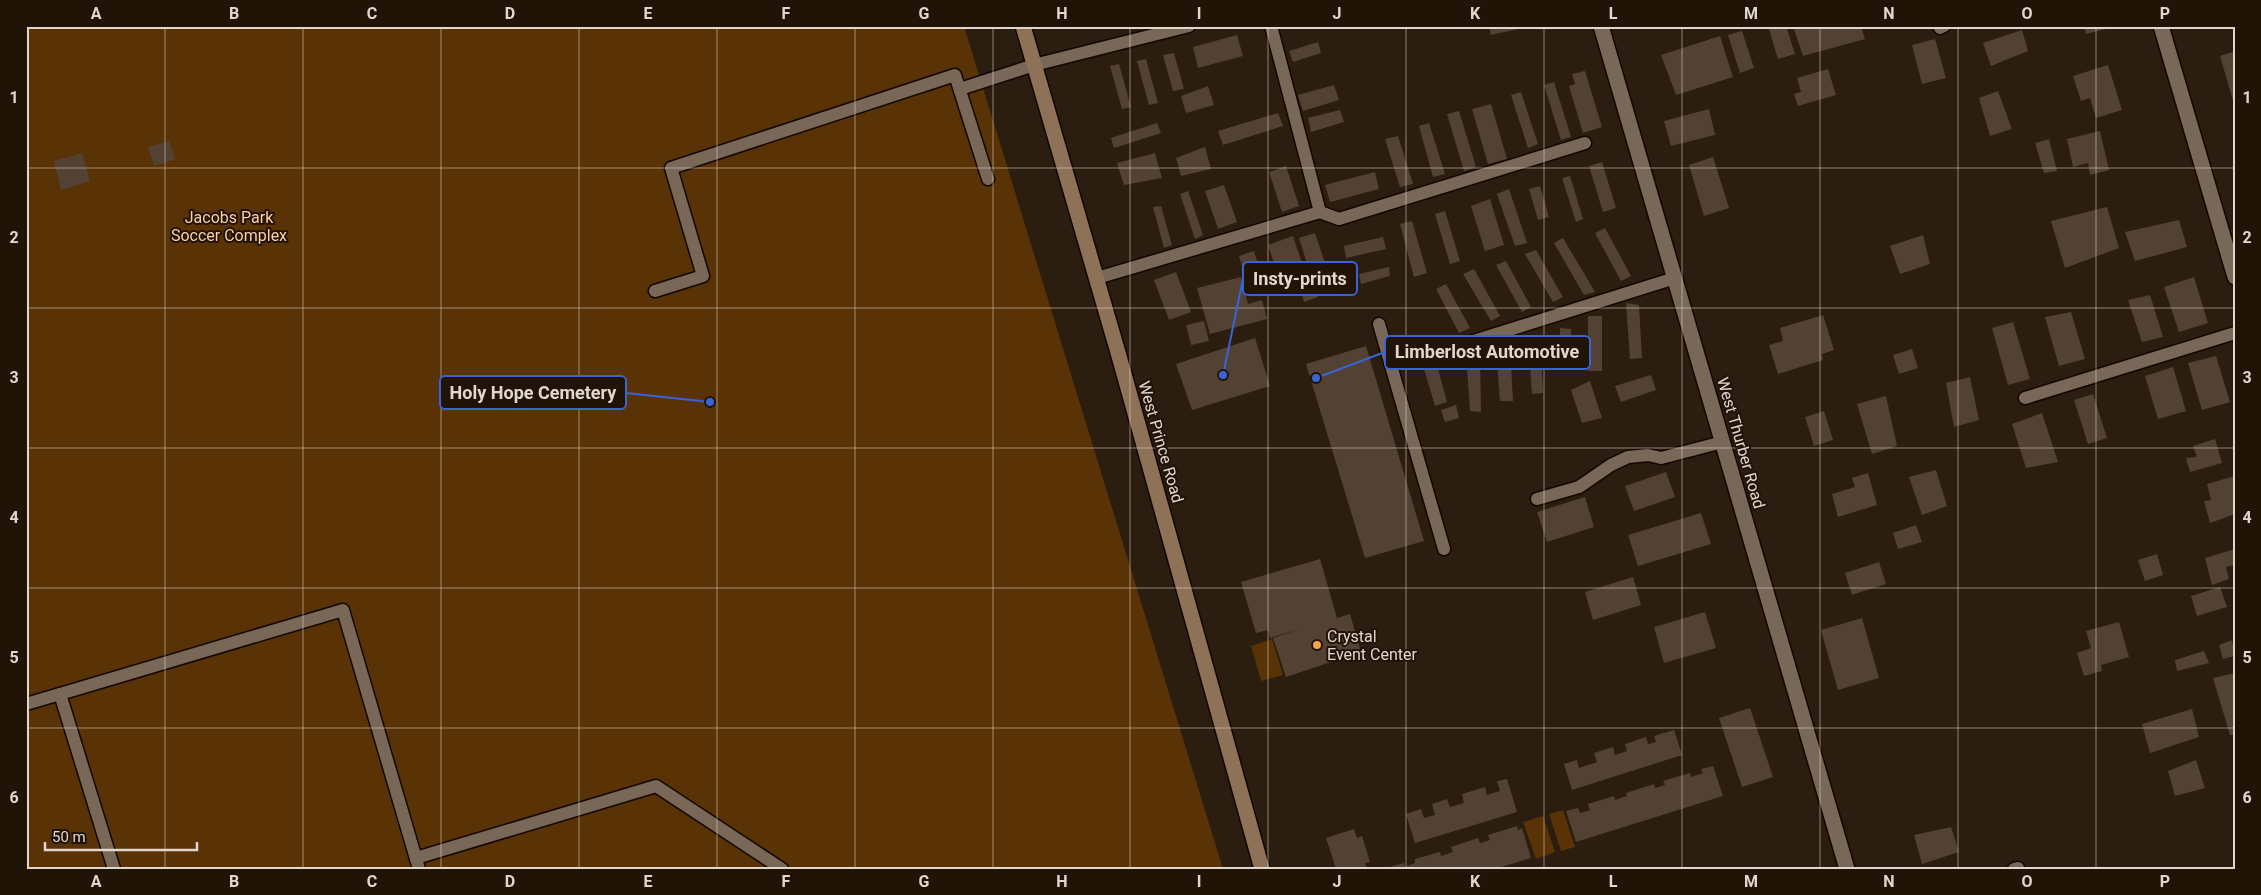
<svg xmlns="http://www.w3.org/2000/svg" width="2261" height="895" font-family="Roboto,sans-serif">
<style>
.green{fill:#593205}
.building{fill:#534234}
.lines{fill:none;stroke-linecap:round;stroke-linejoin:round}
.lane-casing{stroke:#130700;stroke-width:15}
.street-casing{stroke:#130700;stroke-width:18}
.secondary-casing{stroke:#130700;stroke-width:18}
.lane{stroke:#796858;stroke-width:12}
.street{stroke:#796858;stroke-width:15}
.secondary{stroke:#8e7258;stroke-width:15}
.grid{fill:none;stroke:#e1d7ce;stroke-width:1;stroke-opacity:0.55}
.poi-dot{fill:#f7a14a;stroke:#211306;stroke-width:2}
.labels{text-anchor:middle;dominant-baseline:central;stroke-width:4;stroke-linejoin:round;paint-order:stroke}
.park-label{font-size:16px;fill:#fecfa6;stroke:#211306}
.street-label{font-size:16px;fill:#e1d7ce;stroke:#211306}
.poi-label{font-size:16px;fill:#e1d7ce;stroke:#211306;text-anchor:start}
.leader{fill:none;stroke:#3a63d6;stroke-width:2}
.callout-dot{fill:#3a63d6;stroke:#211306;stroke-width:2}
.callout{fill:#211306;stroke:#3a63d6;stroke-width:2}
.callout-label{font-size:18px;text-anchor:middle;font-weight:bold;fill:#e1d7ce}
.neatline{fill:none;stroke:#e1d7ce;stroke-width:2}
.grid-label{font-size:16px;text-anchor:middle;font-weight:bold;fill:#e1d7ce}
</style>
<rect width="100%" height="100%" fill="#2b1d0f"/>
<!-- green -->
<g class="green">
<polygon points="26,26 964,26 1223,869 26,869"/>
<polygon points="1272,639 1283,675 1261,681 1251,646"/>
<polygon points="1563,810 1575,847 1561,851 1549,814"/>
<polygon points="1543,816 1555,852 1536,859 1523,822"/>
</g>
<!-- building -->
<g class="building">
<polygon points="1489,26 1527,26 1527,27 1491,35"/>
<polygon points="1768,26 1786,26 1795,54 1778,59"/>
<polygon points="1793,26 1861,26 1865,39 1803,56"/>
<polygon points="2084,26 2112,26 2113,27 2086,34"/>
<polygon points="2022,30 2028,51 1991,66 1983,43"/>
<polygon points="1742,31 1754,68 1740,73 1728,35"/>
<polygon points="1237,35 1243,56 1198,68 1193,47"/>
<polygon points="1720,36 1733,77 1676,95 1661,55"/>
<polygon points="1935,39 1946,78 1922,84 1912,45"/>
<polygon points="1318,42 1321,53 1293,62 1289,51"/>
<polygon points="2235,51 2235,104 2234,104 2220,56"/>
<polygon points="1174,53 1184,89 1173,91 1163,55"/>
<polygon points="1146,59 1158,103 1149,105 1137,61"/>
<polygon points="1119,64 1131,107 1122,109 1110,66"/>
<polygon points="2108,65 2122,110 2096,118 2090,98 2081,101 2073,76"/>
<polygon points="1828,69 1836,95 1798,106 1794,94 1801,92 1797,78"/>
<polygon points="1585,71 1602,127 1583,133 1569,86 1575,84 1572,74"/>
<polygon points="1554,82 1571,137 1561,140 1544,85"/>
<polygon points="1334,85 1339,100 1303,111 1298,95"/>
<polygon points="1208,86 1214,105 1186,113 1181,96"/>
<polygon points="1998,91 2012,129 1990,136 1979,98"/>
<polygon points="1521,92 1538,144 1528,148 1511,95"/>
<polygon points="1491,104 1507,159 1488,164 1472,109"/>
<polygon points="1709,109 1715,135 1671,146 1664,121"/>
<polygon points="1340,110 1344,122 1311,132 1308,118"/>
<polygon points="1459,111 1476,167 1464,171 1447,114"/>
<polygon points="1278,113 1283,126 1223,145 1218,131"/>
<polygon points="1157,123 1161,133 1114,148 1111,138"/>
<polygon points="1429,123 1445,174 1433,177 1419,126"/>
<polygon points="2100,131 2109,170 2090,175 2088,163 2073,167 2067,139"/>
<polygon points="1398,136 1413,184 1400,187 1385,139"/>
<polygon points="2049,139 2057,171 2044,173 2035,143"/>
<polygon points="169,141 175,159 154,166 148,147"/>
<polygon points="1205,147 1211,169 1181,176 1176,158"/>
<polygon points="82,153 90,181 61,190 54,161"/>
<polygon points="1155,153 1162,178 1124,185 1117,163"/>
<polygon points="1713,157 1729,208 1704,216 1689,165"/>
<polygon points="1602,162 1616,208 1603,212 1589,166"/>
<polygon points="1286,166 1299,206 1282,212 1269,172"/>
<polygon points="1375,172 1379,189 1330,202 1325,185"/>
<polygon points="1570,176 1583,219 1576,222 1562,178"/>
<polygon points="1224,185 1237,222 1218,229 1205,191"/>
<polygon points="1540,186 1549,217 1538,220 1529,189"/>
<polygon points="1509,189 1527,243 1515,246 1497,194"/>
<polygon points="1188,191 1203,235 1195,239 1180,194"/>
<polygon points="1490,199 1504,245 1485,251 1471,206"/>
<polygon points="1161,206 1172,245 1164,248 1153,207"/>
<polygon points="2107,207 2119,248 2065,268 2051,221"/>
<polygon points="1445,211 1460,261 1450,264 1435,214"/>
<polygon points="2179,220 2187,247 2135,261 2125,232"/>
<polygon points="1412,221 1427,273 1414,277 1400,224"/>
<polygon points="1605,228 1631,276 1621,281 1595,233"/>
<polygon points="1315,233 1327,269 1310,273 1299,238"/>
<polygon points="1923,235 1930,264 1900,274 1890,246"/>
<polygon points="1293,236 1307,278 1282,287 1268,245"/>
<polygon points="1383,237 1386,249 1346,258 1344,246"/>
<polygon points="1563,238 1595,292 1584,295 1554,243"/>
<polygon points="1536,250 1563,297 1553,302 1525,254"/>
<polygon points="1254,251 1265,288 1250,292 1239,256"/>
<polygon points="1506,261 1531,307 1522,312 1496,265"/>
<polygon points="1389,267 1390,276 1361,284 1359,274"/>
<polygon points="1474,269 1500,316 1491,321 1463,274"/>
<polygon points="1176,272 1191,312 1169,320 1154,280"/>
<polygon points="1241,277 1248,304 1262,300 1267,319 1210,334 1197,288"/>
<polygon points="2194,277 2208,323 2179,332 2164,287"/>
<polygon points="1446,284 1470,328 1459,333 1436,289"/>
<polygon points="1315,285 1318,297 1304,302 1301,291"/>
<polygon points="2150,295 2163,337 2142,342 2128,300"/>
<polygon points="1626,303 1639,305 1642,358 1630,359"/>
<polygon points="2071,312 2085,359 2059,366 2045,317"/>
<polygon points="1823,315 1834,350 1822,354 1823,360 1778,374 1769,345 1783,341 1780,328"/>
<rect x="1588" y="316" width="14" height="55"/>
<polygon points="1204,321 1209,341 1191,345 1186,325"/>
<polygon points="2013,322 2030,379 2008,385 1992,328"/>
<polygon points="1560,328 1571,329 1572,368 1560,369"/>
<polygon points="1540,335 1543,393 1532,394 1528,336"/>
<polygon points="1255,338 1270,386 1192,410 1176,364"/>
<polygon points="1366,346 1424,541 1365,558 1306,364"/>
<polygon points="1510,347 1513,401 1500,401 1496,348"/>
<polygon points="1912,349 1918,368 1899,374 1893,355"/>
<polygon points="1466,353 1480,355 1481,412 1470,411"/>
<polygon points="2216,356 2230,402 2202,410 2188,363"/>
<polygon points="1437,365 1447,402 1435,406 1424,369"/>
<polygon points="2173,367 2186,411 2158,419 2145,376"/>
<polygon points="1651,375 1656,390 1621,402 1615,386"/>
<polygon points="1970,377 1979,420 1954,427 1946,383"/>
<polygon points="1590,381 1602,418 1582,423 1571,390"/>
<polygon points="2093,394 2107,438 2088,444 2074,400"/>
<polygon points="1886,396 1897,446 1872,454 1857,404"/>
<polygon points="1456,405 1459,418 1445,422 1441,410"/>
<polygon points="1824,411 1833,440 1814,446 1805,417"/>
<polygon points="2042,413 2058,462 2026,468 2012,424"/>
<polygon points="2215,439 2222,463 2190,472 2186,458 2197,457 2193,446"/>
<polygon points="1936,470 1947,506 1922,515 1909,477"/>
<polygon points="1666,472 1675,497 1634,511 1625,486"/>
<polygon points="1868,473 1877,505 1838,517 1832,494 1855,487 1852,478"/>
<polygon points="2235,476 2235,514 2210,523 2204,501 2211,500 2207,484"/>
<polygon points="1585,497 1594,527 1547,542 1537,512"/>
<polygon points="1701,513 1711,544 1638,566 1628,535"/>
<polygon points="1916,525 1922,542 1898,549 1893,533"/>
<polygon points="2235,549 2235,565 2226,567 2229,579 2212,585 2205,558"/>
<polygon points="2157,554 2163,575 2145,581 2138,560"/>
<polygon points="1320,559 1337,618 1350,614 1361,652 1286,677 1273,638 1300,629 1270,638 1268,630 1256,633 1241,582"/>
<polygon points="1879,562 1886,584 1852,595 1845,573"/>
<polygon points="1633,577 1641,605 1593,620 1585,592"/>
<polygon points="2220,587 2227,607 2197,616 2191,596"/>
<polygon points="1705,612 1716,648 1664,663 1654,627"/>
<polygon points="1862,618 1879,678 1838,690 1821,630"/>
<polygon points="2119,622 2129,657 2101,665 2102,671 2084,676 2077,653 2091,648 2086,631"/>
<polygon points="2232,640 2235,656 2223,659 2219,645"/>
<polygon points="2204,651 2209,663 2177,671 2175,660"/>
<polygon points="2235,673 2235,734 2230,735 2213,678"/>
<polygon points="1750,708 1773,777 1742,787 1719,718"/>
<polygon points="2192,709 2199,737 2150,753 2142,724"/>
<polygon points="1674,730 1682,755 1572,790 1564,764 1577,760 1579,768 1597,762 1594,753 1613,747 1615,755 1627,751 1625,744 1646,737 1648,744 1656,742 1654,736"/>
<polygon points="2196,760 2205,788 2175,796 2168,771"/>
<polygon points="1713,766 1723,796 1576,842 1566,811 1578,808 1580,813 1590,810 1588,804 1614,796 1615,800 1627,796 1626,793 1654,784 1655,788 1665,785 1663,781 1690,773 1691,777 1703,773 1701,769"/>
<polygon points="1507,779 1517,812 1415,843 1406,814 1421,809 1424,818 1435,815 1432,804 1447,799 1450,807 1464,803 1462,794 1485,787 1487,795 1500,791 1497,781"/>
<polygon points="1517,826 1518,830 1522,828 1531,858 1495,869 1391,869 1390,867 1404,863 1405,867 1415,863 1415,859 1440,852 1441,856 1453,852 1451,847 1478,838 1480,843 1490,840 1488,835"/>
<polygon points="1951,827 1959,852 1922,864 1914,835"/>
<polygon points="1354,829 1357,838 1362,836 1370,862 1365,863 1367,869 1336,869 1326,838"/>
</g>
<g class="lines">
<defs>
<g id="lane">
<polyline points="1271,26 1320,212 1339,219 1585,143"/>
<polyline points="1940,28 1944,26"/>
<polyline points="960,89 1034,65 1189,26"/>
<polyline points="1097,278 1320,212"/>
<polyline points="655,291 703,276 671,168 955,75 988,179"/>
<polyline points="1379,324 1444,549"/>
<polyline points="1432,354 1675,278"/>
<polyline points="2025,398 2235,333"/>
<polyline points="1537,499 1579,487 1611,465 1628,457 1648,455 1661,458 1723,442"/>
<polyline points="60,694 343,610 419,869"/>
<polyline points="26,704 60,694 114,869"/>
<polyline points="416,858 656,786 782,869"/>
<polyline points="2014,869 2018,868"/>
</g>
<g id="street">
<polyline points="1601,26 1847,869"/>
<polyline points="2161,26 2235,277"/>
</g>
<polyline id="secondary" points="1023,26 1119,356 1262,869"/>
</defs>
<!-- lane casing -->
<use href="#lane" class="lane-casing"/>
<!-- street casing -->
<use href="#street" class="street-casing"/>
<!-- secondary casing -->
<use href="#secondary" class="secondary-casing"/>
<!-- lane -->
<use href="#lane" class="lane"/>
<!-- street -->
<use href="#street" class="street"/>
<!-- secondary -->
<use href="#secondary" class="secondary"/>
</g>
<!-- grid -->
<path class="grid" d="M165,26v843M303,26v843M441,26v843M579,26v843M717,26v843M855,26v843M993,26v843M1130,26v843M1268,26v843M1406,26v843M1544,26v843M1682,26v843M1820,26v843M1958,26v843M2096,26v843M26,168h2209M26,308h2209M26,448h2209M26,588h2209M26,728h2209"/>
<!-- markers -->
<circle class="poi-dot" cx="1317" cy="645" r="5"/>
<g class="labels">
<!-- park labels -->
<g class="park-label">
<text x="229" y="217">Jacobs Park<tspan x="229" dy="18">Soccer Complex</tspan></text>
</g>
<!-- street labels -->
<g class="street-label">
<text transform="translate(1161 442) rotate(74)">West Prince Road</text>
<text transform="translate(1741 443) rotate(74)">West Thurber Road</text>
</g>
<!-- poi labels -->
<g class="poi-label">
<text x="1327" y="636">Crystal<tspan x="1327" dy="18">Event Center</tspan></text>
</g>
</g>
<!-- callouts -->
<path class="leader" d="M1223 375L1243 279M1316 378L1385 352M710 402L626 393"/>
<g class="callout-dot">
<circle cx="1223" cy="375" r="5"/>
<circle cx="1316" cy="378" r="5"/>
<circle cx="710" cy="402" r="5"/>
</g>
<g class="callout">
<rect x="1243" y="262" width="114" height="33" rx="5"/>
<rect x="1385" y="336" width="205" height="33" rx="5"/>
<rect x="440" y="376" width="186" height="33" rx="5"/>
</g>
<g class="callout-label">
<text x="1300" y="285">Insty-prints</text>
<text x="1487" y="358">Limberlost Automotive</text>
<text x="533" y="399">Holy Hope Cemetery</text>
</g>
<!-- border -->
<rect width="2261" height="895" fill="none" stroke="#211306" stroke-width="55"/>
<!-- scale -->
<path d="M45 842v8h152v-8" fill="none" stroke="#e1d7ce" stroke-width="2.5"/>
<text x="52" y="842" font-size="15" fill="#e1d7ce" stroke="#211306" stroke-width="4" paint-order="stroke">50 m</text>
<rect x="28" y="28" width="2206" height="840" class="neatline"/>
<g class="grid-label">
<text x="96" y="19">A</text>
<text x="234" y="19">B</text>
<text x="372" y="19">C</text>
<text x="510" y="19">D</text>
<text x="648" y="19">E</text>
<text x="786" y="19">F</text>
<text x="924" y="19">G</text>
<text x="1062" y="19">H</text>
<text x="1199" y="19">I</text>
<text x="1337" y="19">J</text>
<text x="1475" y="19">K</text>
<text x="1613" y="19">L</text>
<text x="1751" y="19">M</text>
<text x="1889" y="19">N</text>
<text x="2027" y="19">O</text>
<text x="2165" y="19">P</text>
<text x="14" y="103">1</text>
<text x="2247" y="103">1</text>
<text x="14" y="243">2</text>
<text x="2247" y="243">2</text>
<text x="14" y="383">3</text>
<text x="2247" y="383">3</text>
<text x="14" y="523">4</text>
<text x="2247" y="523">4</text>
<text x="14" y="663">5</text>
<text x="2247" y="663">5</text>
<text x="14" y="803">6</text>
<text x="2247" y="803">6</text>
<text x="96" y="887">A</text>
<text x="234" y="887">B</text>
<text x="372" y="887">C</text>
<text x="510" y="887">D</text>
<text x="648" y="887">E</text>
<text x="786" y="887">F</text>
<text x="924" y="887">G</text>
<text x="1062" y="887">H</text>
<text x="1199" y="887">I</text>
<text x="1337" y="887">J</text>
<text x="1475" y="887">K</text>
<text x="1613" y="887">L</text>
<text x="1751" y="887">M</text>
<text x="1889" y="887">N</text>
<text x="2027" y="887">O</text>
<text x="2165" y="887">P</text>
</g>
</svg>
